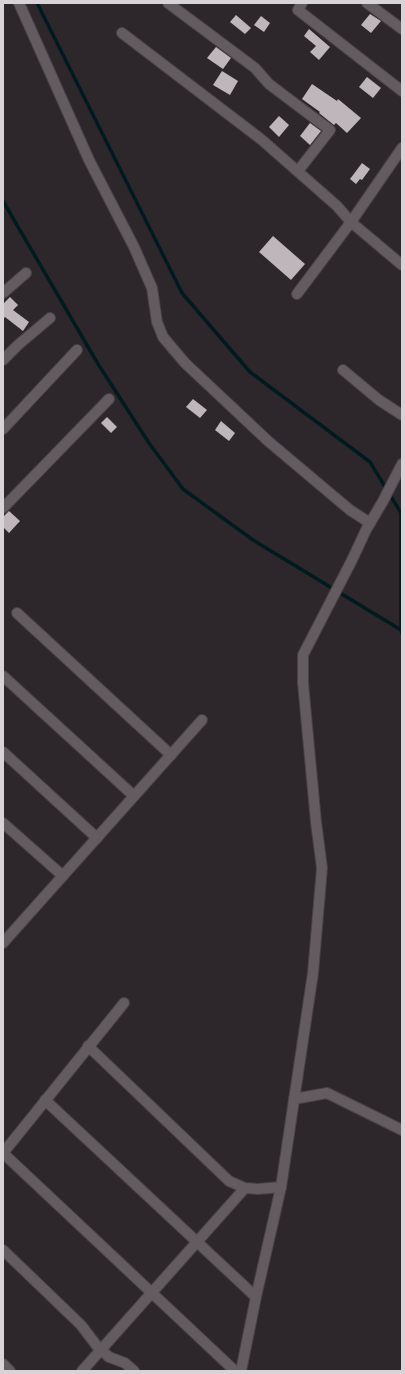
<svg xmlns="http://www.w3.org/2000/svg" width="405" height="1374" font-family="'Alegreya Sans',sans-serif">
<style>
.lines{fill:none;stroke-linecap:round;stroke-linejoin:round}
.stream{stroke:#001b20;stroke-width:3.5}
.building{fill:#bfb6bc}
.street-casing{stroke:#484247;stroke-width:12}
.secondary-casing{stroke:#484247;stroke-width:12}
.street{stroke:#635b60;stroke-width:10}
.secondary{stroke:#635b60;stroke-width:10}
</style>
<rect width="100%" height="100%" fill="#2d262b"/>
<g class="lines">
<!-- stream -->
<g class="stream">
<polyline points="37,3 182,293 250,372 370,462 401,513 401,630"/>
<polyline points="3,201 98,364 149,443 183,489 253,540 401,630 402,633"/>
</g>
</g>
<!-- building -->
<g class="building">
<polygon points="370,14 381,21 371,33 361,25"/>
<polygon points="236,15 251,28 245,34 230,22"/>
<polygon points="261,16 270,23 264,32 254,25"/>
<polygon points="309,29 330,47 319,60 310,52 316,46 304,36"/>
<polygon points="216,47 231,58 223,69 207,58"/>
<polygon points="222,71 238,81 230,95 213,85"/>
<polygon points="367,77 381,88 373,98 359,87"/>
<polygon points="312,84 337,101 338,99 361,118 347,133 336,123 334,125 319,113 320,112 302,99"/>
<polygon points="279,116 289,125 279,137 269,127"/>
<polygon points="310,123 321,131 310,145 300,136"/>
<polygon points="362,163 370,169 362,180 360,179 356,184 350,179"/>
<polygon points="273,236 305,264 291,280 259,252"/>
<polygon points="10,297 18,305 13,310 29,322 23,331 5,317 3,319 3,302 4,303"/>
<polygon points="193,399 207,410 200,418 186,407"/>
<polygon points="107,417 117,427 111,433 101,423"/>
<polygon points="221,421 235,433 229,441 215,430"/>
<polygon points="9,511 20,521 9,533 3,527 3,517"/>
</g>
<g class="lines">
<defs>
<g id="street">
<polyline points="19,3 89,160 134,247 152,288 157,322 163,337 185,363 268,441 350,510 370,523"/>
<polyline points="168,3 255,68 269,84 330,130 298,171"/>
<polyline points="302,3 298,10 402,91"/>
<polyline points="367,3 402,29"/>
<polyline points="122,33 262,140 337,206 351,222 402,265"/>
<polyline points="3,293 26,273"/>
<polyline points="297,294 351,222 402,148"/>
<polyline points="3,360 18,345 50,318"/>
<polyline points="343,370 379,400 402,415"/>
<polyline points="3,429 77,350"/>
<polyline points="3,508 109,399"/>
<polyline points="17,613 171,755"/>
<polyline points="3,676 134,796"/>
<polyline points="3,752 97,838"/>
<polyline points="3,823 63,876"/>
<polyline points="3,943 202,720"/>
<polyline points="88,1046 229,1181 245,1188 258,1189 281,1187"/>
<polyline points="294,1099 327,1093 402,1130"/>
<polyline points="45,1100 256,1297"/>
<polyline points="3,1153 235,1371"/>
<polyline points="3,1153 124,1003"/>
<polyline points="3,1250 81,1325 97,1346 109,1357 125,1363 134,1371"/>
<polyline points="82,1371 245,1188"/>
</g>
<g id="secondary">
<polyline points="3,1364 10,1371"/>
<polyline points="241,1371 256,1297 281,1187 313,973 322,868 316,822 303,683 303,655 352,560 366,530 383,501 402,464"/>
</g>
</defs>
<!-- street casing -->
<use href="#street" class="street-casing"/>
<!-- secondary casing -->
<use href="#secondary" class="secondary-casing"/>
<!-- street -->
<use href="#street" class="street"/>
<!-- secondary -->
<use href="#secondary" class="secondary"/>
</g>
<!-- border -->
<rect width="405" height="1374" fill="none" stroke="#d8d3d7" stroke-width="8"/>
</svg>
